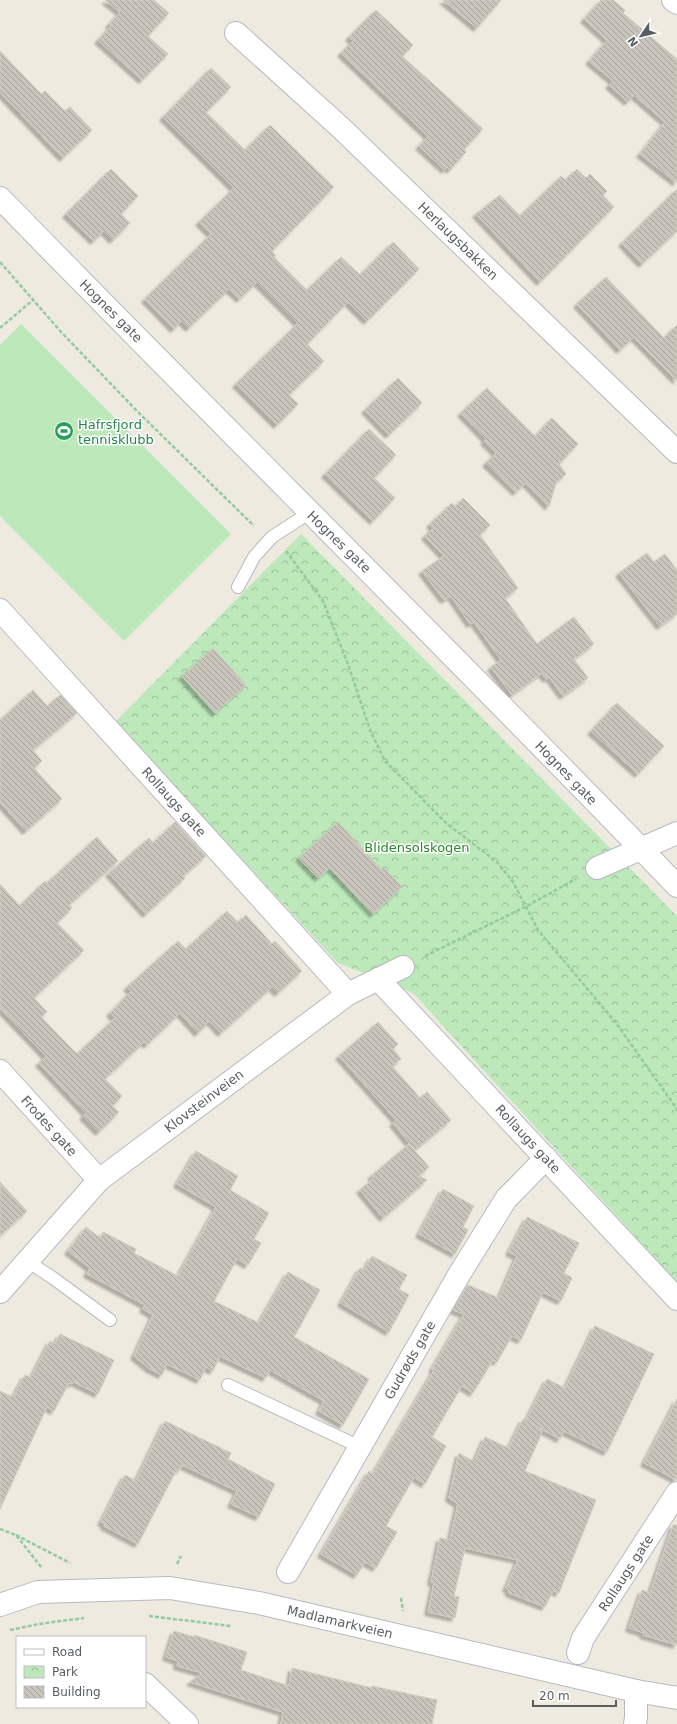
<svg xmlns="http://www.w3.org/2000/svg" width="677" height="1724" font-family="'DejaVu Sans',sans-serif">
<style>
.park{fill:url(#park-crowns)}
.pitch{fill:#bce8ba}
.building{fill:url(#building-back-hatch);stroke:#d3ccbe;filter:url(#shadow)}
.lines{fill:none;stroke-linecap:round;stroke-linejoin:round}
.service-casing{stroke:#b6babf;stroke-width:14}
.minor-casing{stroke:#b6babf;stroke-width:24}
.secondary-casing{stroke:#b6bbc1;stroke-width:24}
.path{stroke:#93caa0;stroke-width:2.5;stroke-dasharray:4 2;stroke-linecap:butt}
.service{stroke:#fff;stroke-width:12}
.minor{stroke:#fff;stroke-width:22}
.secondary{stroke:#fff;stroke-width:22}
.labels{text-anchor:middle;dominant-baseline:central;stroke-width:3;stroke-linejoin:round;paint-order:stroke}
.street-label{font-size:13px;fill:#595e63;stroke:#fff}
.leisure-label{font-size:13px;fill:#27864d;stroke:#fff;text-anchor:start}
.park-label{font-size:13px;fill:#2d872e;stroke:#fff}
</style>
<defs>
<pattern id="park-crowns" width="20" height="18" patternUnits="userSpaceOnUse"><rect width="20" height="18" fill="#bce8ba"/><path d="M2 6a3 3 0 1 1 6 0M12 15a3 3 0 1 1 6 0" fill="none" stroke="#9cbf9b"/></pattern>
<pattern id="building-back-hatch" width="6" height="6" patternUnits="userSpaceOnUse"><rect width="6" height="6" fill="#c9c5bd"/><path d="M-1 5l2 2M0 0l6 6M5-1l2 2" fill="none" stroke="#a6a39d"/></pattern>
<filter id="shadow"><feDropShadow dx="-3.5" dy="3.5" stdDeviation="1" flood-color="#0004"/></filter>
</defs>
<rect width="100%" height="100%" fill="#eeeae0"/>
<!-- park -->
<polygon class="park" points="301,534 677,916 677,1282 413,993 338,963 115,722"/>
<!-- pitch -->
<polygon class="pitch" points="21,324 231,534 124,641 0,516 0,345"/>
<!-- building -->
<g class="building">
<polygon points="105,0 154,0 169,13 148,36 168,54 142,80 98,40 111,26 109,24 120,12"/>
<polygon points="443,0 501,0 477,28"/>
<polygon points="601,0 613,0 625,10 623,13 677,59 677,183 640,154 665,122 634,95 628,102 609,85 613,81 589,61 607,40 584,19"/>
<polygon points="376,10 413,45 402,56 483,129 464,149 466,152 450,170 447,167 445,170 419,146 428,136 341,53 353,41 349,37"/>
<polygon points="0,51 41,94 45,91 65,111 70,107 92,130 63,158 0,92"/>
<polygon points="211,68 231,87 206,112 245,150 270,125 334,187 272,251 276,256 274,257 307,290 341,257 360,275 393,242 419,269 367,321 348,302 307,344 324,361 289,395 298,404 277,425 236,384 298,323 257,282 240,299 229,289 189,328 182,321 174,329 145,299 211,234 199,222 234,188 163,117"/>
<polygon points="111,169 138,196 121,214 130,223 113,240 104,231 94,241 66,214"/>
<polygon points="577,169 586,178 590,174 607,191 603,195 614,207 540,282 476,214 500,195 520,216 561,176 565,180"/>
<polygon points="677,189 677,231 642,264 622,243"/>
<polygon points="606,277 664,338 677,325 677,381 634,337 620,350 577,304"/>
<polygon points="398,378 422,403 389,435 365,410"/>
<polygon points="487,388 535,436 552,418 578,444 559,464 566,474 556,483 549,507 526,483 516,492 486,463 496,453 484,441 486,439 461,413"/>
<polygon points="369,429 396,455 374,478 395,498 373,521 325,474"/>
<polygon points="463,498 490,525 480,535 518,588 505,598 537,644 574,617 594,644 574,659 588,678 563,696 549,677 546,679 542,673 512,695 491,667 501,660 474,622 470,624 451,596 444,600 422,571 444,556 425,536 433,528 430,524 452,503 455,507"/>
<polygon points="647,553 654,562 665,554 677,570 677,614 660,626 619,573"/>
<polygon points="213,648 246,685 215,713 182,676"/>
<polygon points="33,690 47,706 60,695 77,713 33,750 42,761 34,768 62,799 26,831 0,802 0,720"/>
<polygon points="617,703 664,746 638,774 591,731"/>
<polygon points="175,822 206,856 183,876 185,878 146,914 109,873 149,838 153,843"/>
<polygon points="338,822 382,870 384,868 402,887 373,914 330,868 318,878 299,858"/>
<polygon points="97,837 118,861 69,905 72,908 57,923 84,950 34,998 47,1012 41,1017 77,1054 115,1018 110,1013 131,991 127,987 178,941 186,949 227,911 238,922 246,915 272,944 275,941 302,971 278,993 272,987 221,1033 210,1021 198,1033 180,1013 147,1045 144,1042 105,1079 122,1096 112,1106 119,1112 99,1132 83,1116 86,1113 39,1063 46,1056 0,1008 0,884 20,906 45,881 47,883"/>
<polygon points="378,1022 398,1044 393,1049 401,1059 392,1066 420,1098 427,1092 451,1120 415,1150 393,1123 396,1120 339,1056"/>
<polygon points="409,1144 429,1167 419,1176 427,1180 383,1218 360,1190 374,1178 371,1176"/>
<polygon points="196,1151 238,1176 230,1190 269,1213 254,1239 261,1243 248,1265 237,1259 214,1301 259,1323 288,1272 320,1290 294,1337 369,1379 343,1425 319,1411 324,1401 270,1370 266,1378 220,1356 213,1371 206,1367 200,1380 167,1364 162,1375 150,1369 134,1356 153,1315 143,1309 145,1305 87,1274 90,1268 68,1251 86,1227 100,1238 103,1232 136,1249 134,1253 178,1276 216,1207 177,1184"/>
<polygon points="0,1182 27,1211 0,1236"/>
<polygon points="443,1189 474,1206 463,1227 468,1230 455,1254 419,1234"/>
<polygon points="527,1217 579,1243 564,1273 572,1278 561,1301 543,1292 521,1340 512,1336 497,1362 493,1360 473,1393 462,1386 432,1437 446,1446 425,1484 414,1477 386,1526 397,1532 376,1568 365,1562 357,1575 321,1554 369,1471 373,1474 434,1370 432,1369 464,1314 453,1310 468,1285 499,1298 517,1256 509,1252"/>
<polygon points="372,1256 407,1275 399,1289 409,1295 389,1332 341,1303 360,1268 364,1270"/>
<polygon points="595,1326 654,1354 607,1452 564,1431 560,1439 530,1423 543,1430 525,1471 596,1500 559,1593 553,1591 545,1607 509,1593 509,1590 506,1588 518,1560 465,1548 454,1596 459,1597 455,1618 428,1612 434,1583 431,1582 440,1538 450,1540 458,1504 449,1498 459,1453 474,1462 485,1437 509,1448 523,1419 526,1421 547,1379 565,1388"/>
<polygon points="60,1334 114,1360 98,1394 74,1382 72,1384 69,1383 54,1411 47,1407 0,1509 0,1391 13,1397 25,1375 31,1378 50,1341 55,1344"/>
<polygon points="677,1399 677,1480 644,1463"/>
<polygon points="165,1421 231,1453 228,1459 275,1484 259,1517 231,1504 237,1491 182,1465 180,1470 177,1469 138,1544 104,1526 105,1524 101,1522 125,1475 136,1481"/>
<polygon points="673,1525 677,1525 677,1645 643,1635 644,1633 629,1628 642,1590 650,1593"/>
<polygon points="174,1631 194,1637 194,1635 247,1652 241,1670 289,1686 292,1668 372,1688 372,1686 437,1700 432,1724 281,1724 283,1712 190,1682 202,1673 177,1666 178,1661 166,1657"/>
</g>
<g class="lines">
<defs>
<g id="service">
<polyline points="238,587 254,557 272,537 309,513"/>
<polyline points="27,1261 53,1278 110,1320"/>
<polyline points="228,1385 360,1447"/>
</g>
<g id="minor">
<polyline points="673,0 677,3"/>
<polyline points="236,33 340,127 677,452"/>
<path d="M0,198c225,231 454,456 677,688"/>
<polyline points="0,610 348,994"/>
<polyline points="597,868 677,833"/>
<polyline points="378,979 677,1299"/>
<polyline points="0,1071 99,1180"/>
<polyline points="0,1292 99,1180 348,994 403,967"/>
<polyline points="288,1572 460,1273 506,1199 546,1158"/>
<polyline points="578,1653 583,1638 677,1493"/>
<polyline points="145,1684 187,1724"/>
<polyline points="635,1724 636,1717 636,1691"/>
</g>
<polyline id="secondary" points="0,1605 38,1592 170,1588 259,1603 636,1691 677,1698"/>
</defs>
<!-- service casing -->
<use href="#service" class="service-casing"/>
<!-- minor casing -->
<use href="#minor" class="minor-casing"/>
<!-- secondary casing -->
<use href="#secondary" class="secondary-casing"/>
<!-- path -->
<g class="path">
<polyline points="0,262 62,333 136,410 254,526"/>
<polyline points="0,328 33,300"/>
<polyline points="286,551 323,601 348,664 370,730 385,761 446,823 497,862 513,882 538,930 616,1023 677,1109"/>
<polyline points="425,956 527,906 576,879"/>
<polyline points="0,1529 16,1535 41,1567"/>
<polyline points="16,1535 70,1563"/>
<polyline points="177,1564 181,1556"/>
<polyline points="401,1598 403,1611"/>
<polyline points="149,1616 231,1626"/>
<polyline points="10,1630 39,1624 84,1618"/>
</g>
<!-- service -->
<use href="#service" class="service"/>
<!-- minor -->
<use href="#minor" class="minor"/>
<!-- secondary -->
<use href="#secondary" class="secondary"/>
</g>
<!-- icons -->
<defs>
<symbol id="stadium-disc" viewBox="-11 -11 22 22"><circle r="9.5" fill="#2e9e5b" stroke="#fff"/><path d="M0-5a6.5 5 0 1 0 0 10a6.5 5 0 1 0 0-10ZM-3.5-1.8h7v3.6h-7Z" fill="#fff"/></symbol>
</defs>
<g fill-rule="evenodd">
<use href="#stadium-disc" x="53" y="420" width="22" height="22"/>
</g>
<g class="labels">
<!-- street labels -->
<g class="street-label">
<text transform="translate(458 241) rotate(44)">Herlaugsbakken</text>
<text transform="translate(111 311) rotate(45)">Hognes gate</text>
<text transform="translate(339 542) rotate(44)">Hognes gate</text>
<text transform="translate(566 773) rotate(46)">Hognes gate</text>
<text transform="translate(174 802) rotate(48)">Rollaugs gate</text>
<text transform="translate(204 1101) rotate(-37)">Klovsteinveien</text>
<text transform="translate(49 1126) rotate(48)">Frodes gate</text>
<text transform="translate(528 1139) rotate(47)">Rollaugs gate</text>
<text transform="translate(410 1360) rotate(-60)">Gudrøds gate</text>
<text transform="translate(626 1573) rotate(-57)">Rollaugs gate</text>
<text transform="translate(340 1622) rotate(13)">Madlamarkveien</text>
</g>
<!-- leisure labels -->
<g class="leisure-label">
<text x="78" y="424">Hafrsfjord<tspan x="78" dy="15">tennisklubb</tspan></text>
</g>
<!-- park labels -->
<g class="park-label">
<text x="417" y="847">Blidensolskogen</text>
</g>
</g>
<!-- legend -->
<rect x="16" y="1636" width="130" height="72" fill="#ffffff" stroke="#bdbfc1"/>
<rect x="24" y="1649" width="20" height="6" fill="#ffffff" stroke="#bdbfc1"/>
<text x="52" y="1656" font-size="12" fill="#595e63">Road</text>
<rect x="24" y="1666" width="20" height="12" fill="url(#park-crowns)" stroke="#bdbfc1"/>
<text x="52" y="1676" font-size="12" fill="#595e63">Park</text>
<rect x="24" y="1686" width="20" height="12" fill="url(#building-back-hatch)" stroke="#bdbfc1"/>
<text x="52" y="1696" font-size="12" fill="#595e63">Building</text>
<!-- north arrow -->
<g transform="translate(641 36) rotate(235)" stroke="#ffffff" stroke-width="3" paint-order="stroke">
<path d="M0-3L7 15L0 10L-7 15Z" fill="#595e63"/>
<text y="-6" font-size="11" font-weight="bold" text-anchor="middle" fill="#595e63">N</text>
</g>
<!-- scale -->
<path d="M533 1700v6h83v-6" fill="none" stroke="#595e63" stroke-width="2"/>
<text x="539" y="1700" font-size="12" fill="#595e63" stroke="#ffffff" stroke-width="3" paint-order="stroke">20 m</text>
</svg>
